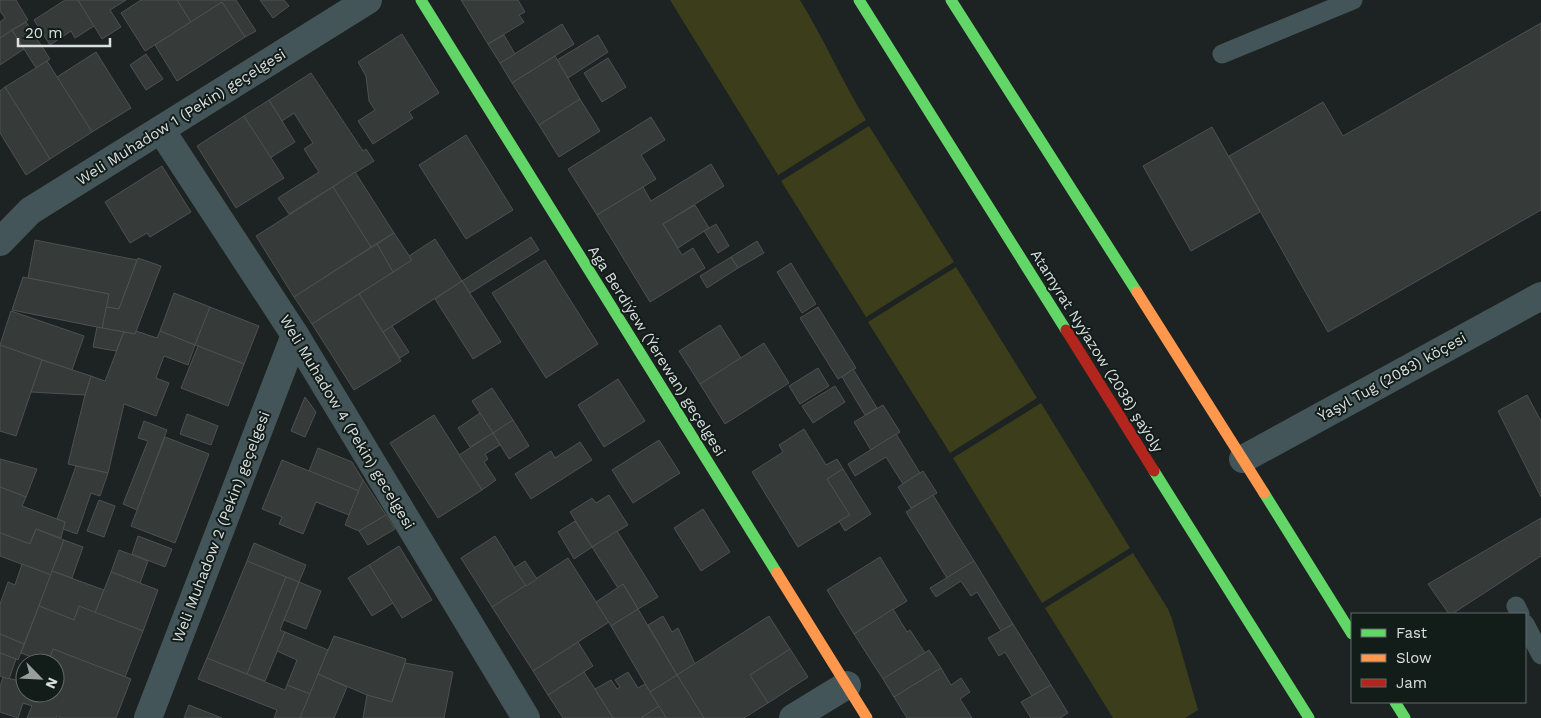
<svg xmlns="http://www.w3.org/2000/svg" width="1541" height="718" font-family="'Work Sans',sans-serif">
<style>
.green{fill:#3c3d1b}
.building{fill:#363a38;stroke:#4d514f}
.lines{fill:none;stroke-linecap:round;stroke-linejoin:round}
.lane{stroke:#445559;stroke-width:19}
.street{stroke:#445559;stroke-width:28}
.fast{stroke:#63d668;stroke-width:11}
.slow{stroke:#ff974d;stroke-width:11}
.jam{stroke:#b3261e;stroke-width:11}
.labels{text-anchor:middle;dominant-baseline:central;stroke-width:4;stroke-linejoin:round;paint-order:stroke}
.street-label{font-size:15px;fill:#dae0df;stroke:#121c19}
</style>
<rect width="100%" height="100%" fill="#1d2322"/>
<!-- green -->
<g class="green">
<path d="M670,0h130c24,39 42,81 66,120l-88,55z"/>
<polygon points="869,126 954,262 866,317 781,181"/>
<polygon points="956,267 1037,398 950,453 868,322"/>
<polygon points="1041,403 1130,548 1042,603 953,458"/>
<polygon points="1133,553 1168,609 1172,619 1198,710 1185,718 1113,718 1045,608"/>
</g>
<!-- building -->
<g class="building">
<polygon points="0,0 16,0 28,20 0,38 0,22 5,18 0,11"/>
<polygon points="65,0 78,0 94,26 75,38 71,31 50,45 34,20"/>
<polygon points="78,0 126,0 110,10 121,27 102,39"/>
<polygon points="141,0 177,0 191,22 145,51 121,13"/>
<polygon points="177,0 236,0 256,31 245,37 222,2 191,22"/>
<polygon points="260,0 284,0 289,6 273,18"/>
<polygon points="461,0 518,0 525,12 519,15 524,22 488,44"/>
<polygon points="222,2 245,37 177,81 155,45"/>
<polygon points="26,22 50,59 36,68 12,30"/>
<polygon points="1541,23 1541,210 1328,332 1229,156 1323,102 1343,136"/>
<polygon points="562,24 574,44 512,83 500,63"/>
<polygon points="12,30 24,49 0,65 0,38"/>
<polygon points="402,34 439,93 409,112 413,118 373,144 358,121 375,110 369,101 366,76 358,62"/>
<polygon points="504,35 515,54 500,63 488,44"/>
<polygon points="598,35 608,52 568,78 557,60"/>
<polygon points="96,52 131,108 92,132 57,77"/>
<polygon points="146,54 163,79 146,90 130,65"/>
<polygon points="555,56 580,99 539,125 512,83"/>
<polygon points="608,58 626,87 602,102 584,73"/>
<polygon points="47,61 92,132 50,159 5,87"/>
<polygon points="311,73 363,151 366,149 374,161 289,214 278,198 319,172 304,149 313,143 294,113 282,121 269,100"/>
<polygon points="5,87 50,159 26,175 0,133 0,91"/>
<polygon points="580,99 600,131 559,157 539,125"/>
<polygon points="269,100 295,142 270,158 244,116"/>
<polygon points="244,116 284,178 236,208 197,146"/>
<polygon points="651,117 665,140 641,155 656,179 597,215 568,169"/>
<polygon points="1212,127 1260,212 1191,251 1143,166"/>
<polygon points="466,135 513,210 466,239 419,165"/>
<polygon points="711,164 724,186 663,224 682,255 693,248 705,268 650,302 597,215 643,187 651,201"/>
<polygon points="162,166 191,212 150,237 147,233 130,243 105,202"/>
<polygon points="355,172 394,233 371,247 333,187"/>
<polygon points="333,187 371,247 294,297 256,236"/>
<polygon points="695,205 709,228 678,248 663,224"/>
<polygon points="716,224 729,246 718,253 704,231"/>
<polygon points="394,233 412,260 393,272 377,244"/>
<polygon points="531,237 539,250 470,293 462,281"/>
<polygon points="435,239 462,281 383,332 359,294 412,260 409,256"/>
<polygon points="35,240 137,260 119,309 106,307 109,294 28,278"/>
<polygon points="757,241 764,253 738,268 731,257"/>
<polygon points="377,244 393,272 312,324 294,297"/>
<polygon points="731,257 738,268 707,288 700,276"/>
<polygon points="138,258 161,266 135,334 102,328 106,307 119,309"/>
<polygon points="545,260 598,344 546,378 492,293"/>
<polygon points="791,263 816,304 802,313 777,272"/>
<polygon points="23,277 109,294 102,328 12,310"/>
<polygon points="462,281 501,342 473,359 435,299"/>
<polygon points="174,293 210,307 195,345 160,331"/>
<polygon points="359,294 401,361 354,390 312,324"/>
<polygon points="210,307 259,326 244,364 195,345"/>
<polygon points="818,307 856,368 838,379 800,318"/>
<polygon points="11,311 84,336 72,370 0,345"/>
<polygon points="720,325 741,358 700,384 679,351"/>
<polygon points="392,326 409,352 400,358 383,332"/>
<polygon points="97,327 124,332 116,351 93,347"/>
<polygon points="136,331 157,338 160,331 195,345 188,365 164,356 156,378 169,383 156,416 124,404 108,473 68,464 85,395 91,376 105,381 124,332 135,334"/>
<polygon points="764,343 789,383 725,424 700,384"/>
<polygon points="0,345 42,360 16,436 0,431"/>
<polygon points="198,346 244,364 228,406 181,388"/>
<polygon points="42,360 91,376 85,395 31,392"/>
<polygon points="818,368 829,386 800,404 789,386"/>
<polygon points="853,369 877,408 865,415 842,377"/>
<polygon points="618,379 645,421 604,447 578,405"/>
<polygon points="835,386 845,402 813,423 802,406"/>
<polygon points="492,388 513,420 493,433 472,401"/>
<polygon points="1527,395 1541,421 1541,497 1498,411"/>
<polygon points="305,397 316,412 305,437 291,431"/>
<polygon points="883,405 900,432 871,450 854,422"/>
<polygon points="480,413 493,433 470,447 458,428"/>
<polygon points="187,414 218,426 211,445 180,434"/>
<polygon points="434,415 482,490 438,518 390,443"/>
<polygon points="513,420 529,446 509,459 493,433"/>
<polygon points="144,421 167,430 137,510 123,504 148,441 138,438"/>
<polygon points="804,429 826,465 837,459 843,469 827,479 850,515 798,547 752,472 783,452 779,445"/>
<polygon points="493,433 500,445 485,454 488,459 484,462 496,480 482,490 459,455"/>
<polygon points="896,434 920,473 903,484 886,457 855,476 848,464"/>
<polygon points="165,437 209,454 175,543 131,526"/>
<polygon points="659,440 680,473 633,503 612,470"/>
<polygon points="580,442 592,460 531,499 515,474 551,451 555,458"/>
<polygon points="318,448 352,462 363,480 359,491 309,471"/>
<polygon points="0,459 37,469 26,497 0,487"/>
<polygon points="282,460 359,491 349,515 316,502 303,534 279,524 282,517 262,509"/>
<polygon points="76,466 108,473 100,496 91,493 77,534 63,529 65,522 57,519"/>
<polygon points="843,469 871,514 845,531 839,521 850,515 827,479"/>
<polygon points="923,471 937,493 911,508 898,487"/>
<polygon points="363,480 386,515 359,531 345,525"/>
<polygon points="0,487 26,497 22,506 65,522 61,538 36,529 30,544 0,533"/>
<polygon points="609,495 628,525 592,547 570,512 592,498 596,503"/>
<polygon points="933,495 974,561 947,578 906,512"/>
<polygon points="99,500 115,506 104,537 87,531"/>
<polygon points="703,509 730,552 701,571 674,528"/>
<polygon points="386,515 395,529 368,545 359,531"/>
<polygon points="1541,518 1541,556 1452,614 1449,614 1428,584"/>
<polygon points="575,521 592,547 574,559 558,532"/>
<polygon points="36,529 64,540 51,575 0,556 0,533 30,544"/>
<polygon points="617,531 658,597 638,609 623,584 618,588 592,547"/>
<polygon points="138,536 172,549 165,567 132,554"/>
<polygon points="495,536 526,586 492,607 461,558"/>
<polygon points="64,540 83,547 72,578 52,571"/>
<polygon points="254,543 306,565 299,582 247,561"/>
<polygon points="399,546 432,600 402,618 369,565"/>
<polygon points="119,550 148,561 140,583 111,572"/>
<polygon points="880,557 907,601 854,634 827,590"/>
<polygon points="568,558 609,622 533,671 492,607"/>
<polygon points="247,561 286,577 247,674 207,658"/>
<polygon points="525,561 537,579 526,586 514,568"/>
<polygon points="974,561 1013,624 1001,631 977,592 971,596 961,581 936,597 930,588"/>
<polygon points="22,564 51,575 24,644 0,634 0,604 8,582 15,585"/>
<polygon points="369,565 393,603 372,616 348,578"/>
<polygon points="52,571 104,590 95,613 79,606 74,620 39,606"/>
<polygon points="111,572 158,590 143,631 95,613"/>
<polygon points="286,577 299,582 280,630 285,632 265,681 247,674"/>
<polygon points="299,582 321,591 306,629 284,620"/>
<polygon points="623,584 638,609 611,626 596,602"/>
<polygon points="39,606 74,620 79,606 143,631 125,677 53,649 48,663 21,653"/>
<polygon points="638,609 677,675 650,692 611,626"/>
<polygon points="893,609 907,632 910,630 925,653 883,679 854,634"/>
<polygon points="663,616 672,632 678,628 695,664 677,675 648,625"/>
<polygon points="769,616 790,649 750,675 768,703 744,718 704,718 677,675"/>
<polygon points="1013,624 1051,685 1032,696 1005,652 999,656 988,638"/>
<polygon points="285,632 328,650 310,694 287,685 297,660 277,651"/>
<polygon points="0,634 24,644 18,660 0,653"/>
<polygon points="334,636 406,659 392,702 367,695 318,674"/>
<polygon points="578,642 593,666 548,695 533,671"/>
<polygon points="53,649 131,679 116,718 61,718 57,716 56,718 27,718 32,706 23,703 18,718 0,712 0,687 3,677 25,682 25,693 55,693 55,663 48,663"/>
<polygon points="790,649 808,677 768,703 750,675"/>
<polygon points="929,650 941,668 894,697 883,679"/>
<polygon points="0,653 16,659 9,679 0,676"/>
<polygon points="207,658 285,690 287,685 310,694 300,718 274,718 277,710 198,679"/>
<polygon points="405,663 453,672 444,718 363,718 367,695 392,702"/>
<polygon points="941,668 951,685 961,678 970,692 960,699 972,718 907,718 894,697"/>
<polygon points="584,672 595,689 613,718 563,718 548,695"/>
<polygon points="628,672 638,688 645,684 659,706 641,718 613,718 595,689 611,680 617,689 620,687 615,680"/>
<polygon points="318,674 347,687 334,718 300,718"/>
<polygon points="677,675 704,718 666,718 650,692"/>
<polygon points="1051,685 1068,713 1060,718 1031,718 1021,702"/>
<polygon points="189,705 222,718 184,718"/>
<polygon points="659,706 666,718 641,718"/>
</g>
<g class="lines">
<!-- lane -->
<g class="lane">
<polyline points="1222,54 1353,0"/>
<polyline points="1516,606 1520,614"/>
<polyline points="1525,624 1541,655"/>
</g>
<!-- street -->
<g class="street">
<polyline points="161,130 295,335 526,718"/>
<polyline points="0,242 30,211 368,0"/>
<polyline points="1243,459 1541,296"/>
<polyline points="148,718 295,335"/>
<polyline points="793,718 847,685"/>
</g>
<!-- fast -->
<g class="fast">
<polyline points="421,0 777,573"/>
<polyline points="859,0 1066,330"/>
<polyline points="951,0 1137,292"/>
<polyline points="1154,471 1309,718"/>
<polyline points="1264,493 1352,634"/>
<polyline points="1395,702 1405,718"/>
</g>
<!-- slow -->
<g class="slow">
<polyline points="1137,292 1264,493"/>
<polyline points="777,573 867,718"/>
</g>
<!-- jam -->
<polyline class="jam" points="1066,330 1154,471"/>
</g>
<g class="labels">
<!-- street labels -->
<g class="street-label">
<text transform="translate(181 117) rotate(-32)">Weli Muhadow 1 (Pekin) geçelgesi</text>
<text transform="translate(657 351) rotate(58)">Aga Berdiýew (Ýerewan) geçelgesi</text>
<text transform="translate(1097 351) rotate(58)">Atamyrat Nyýazow (2038) şaýoly</text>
<text transform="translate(1392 377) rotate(-29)">Ýaşyl Tug (2083) köçesi</text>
<text transform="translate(347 422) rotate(59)">Weli Muhadow 4 (Pekin) gecelgesi</text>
<text transform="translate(221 527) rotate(-69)">Weli Muhadow 2 (Pekin) geçelgesi</text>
</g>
</g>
<!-- legend -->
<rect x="1351" y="613" width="175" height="90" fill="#121c19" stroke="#626a68"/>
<rect x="1361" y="629" width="25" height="8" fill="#63d668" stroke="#626a68"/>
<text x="1396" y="638" font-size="15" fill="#dae0df">Fast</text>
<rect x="1361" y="654" width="25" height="8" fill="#ff974d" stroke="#626a68"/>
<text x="1396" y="663" font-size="15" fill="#dae0df">Slow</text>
<rect x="1361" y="679" width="25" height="8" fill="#b3261e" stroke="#626a68"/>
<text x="1396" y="688" font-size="15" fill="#dae0df">Jam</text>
<!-- north arrow -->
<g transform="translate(40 678) rotate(114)"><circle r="24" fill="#121c19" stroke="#626a68"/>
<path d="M0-4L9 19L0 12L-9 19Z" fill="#989e9d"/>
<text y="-8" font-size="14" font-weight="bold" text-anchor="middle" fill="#dae0df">N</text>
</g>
<!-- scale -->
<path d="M18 38v8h92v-8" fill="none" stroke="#dae0df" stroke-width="2.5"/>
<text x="25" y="38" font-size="15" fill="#dae0df" stroke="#121c19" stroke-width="4" paint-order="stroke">20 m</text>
</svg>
